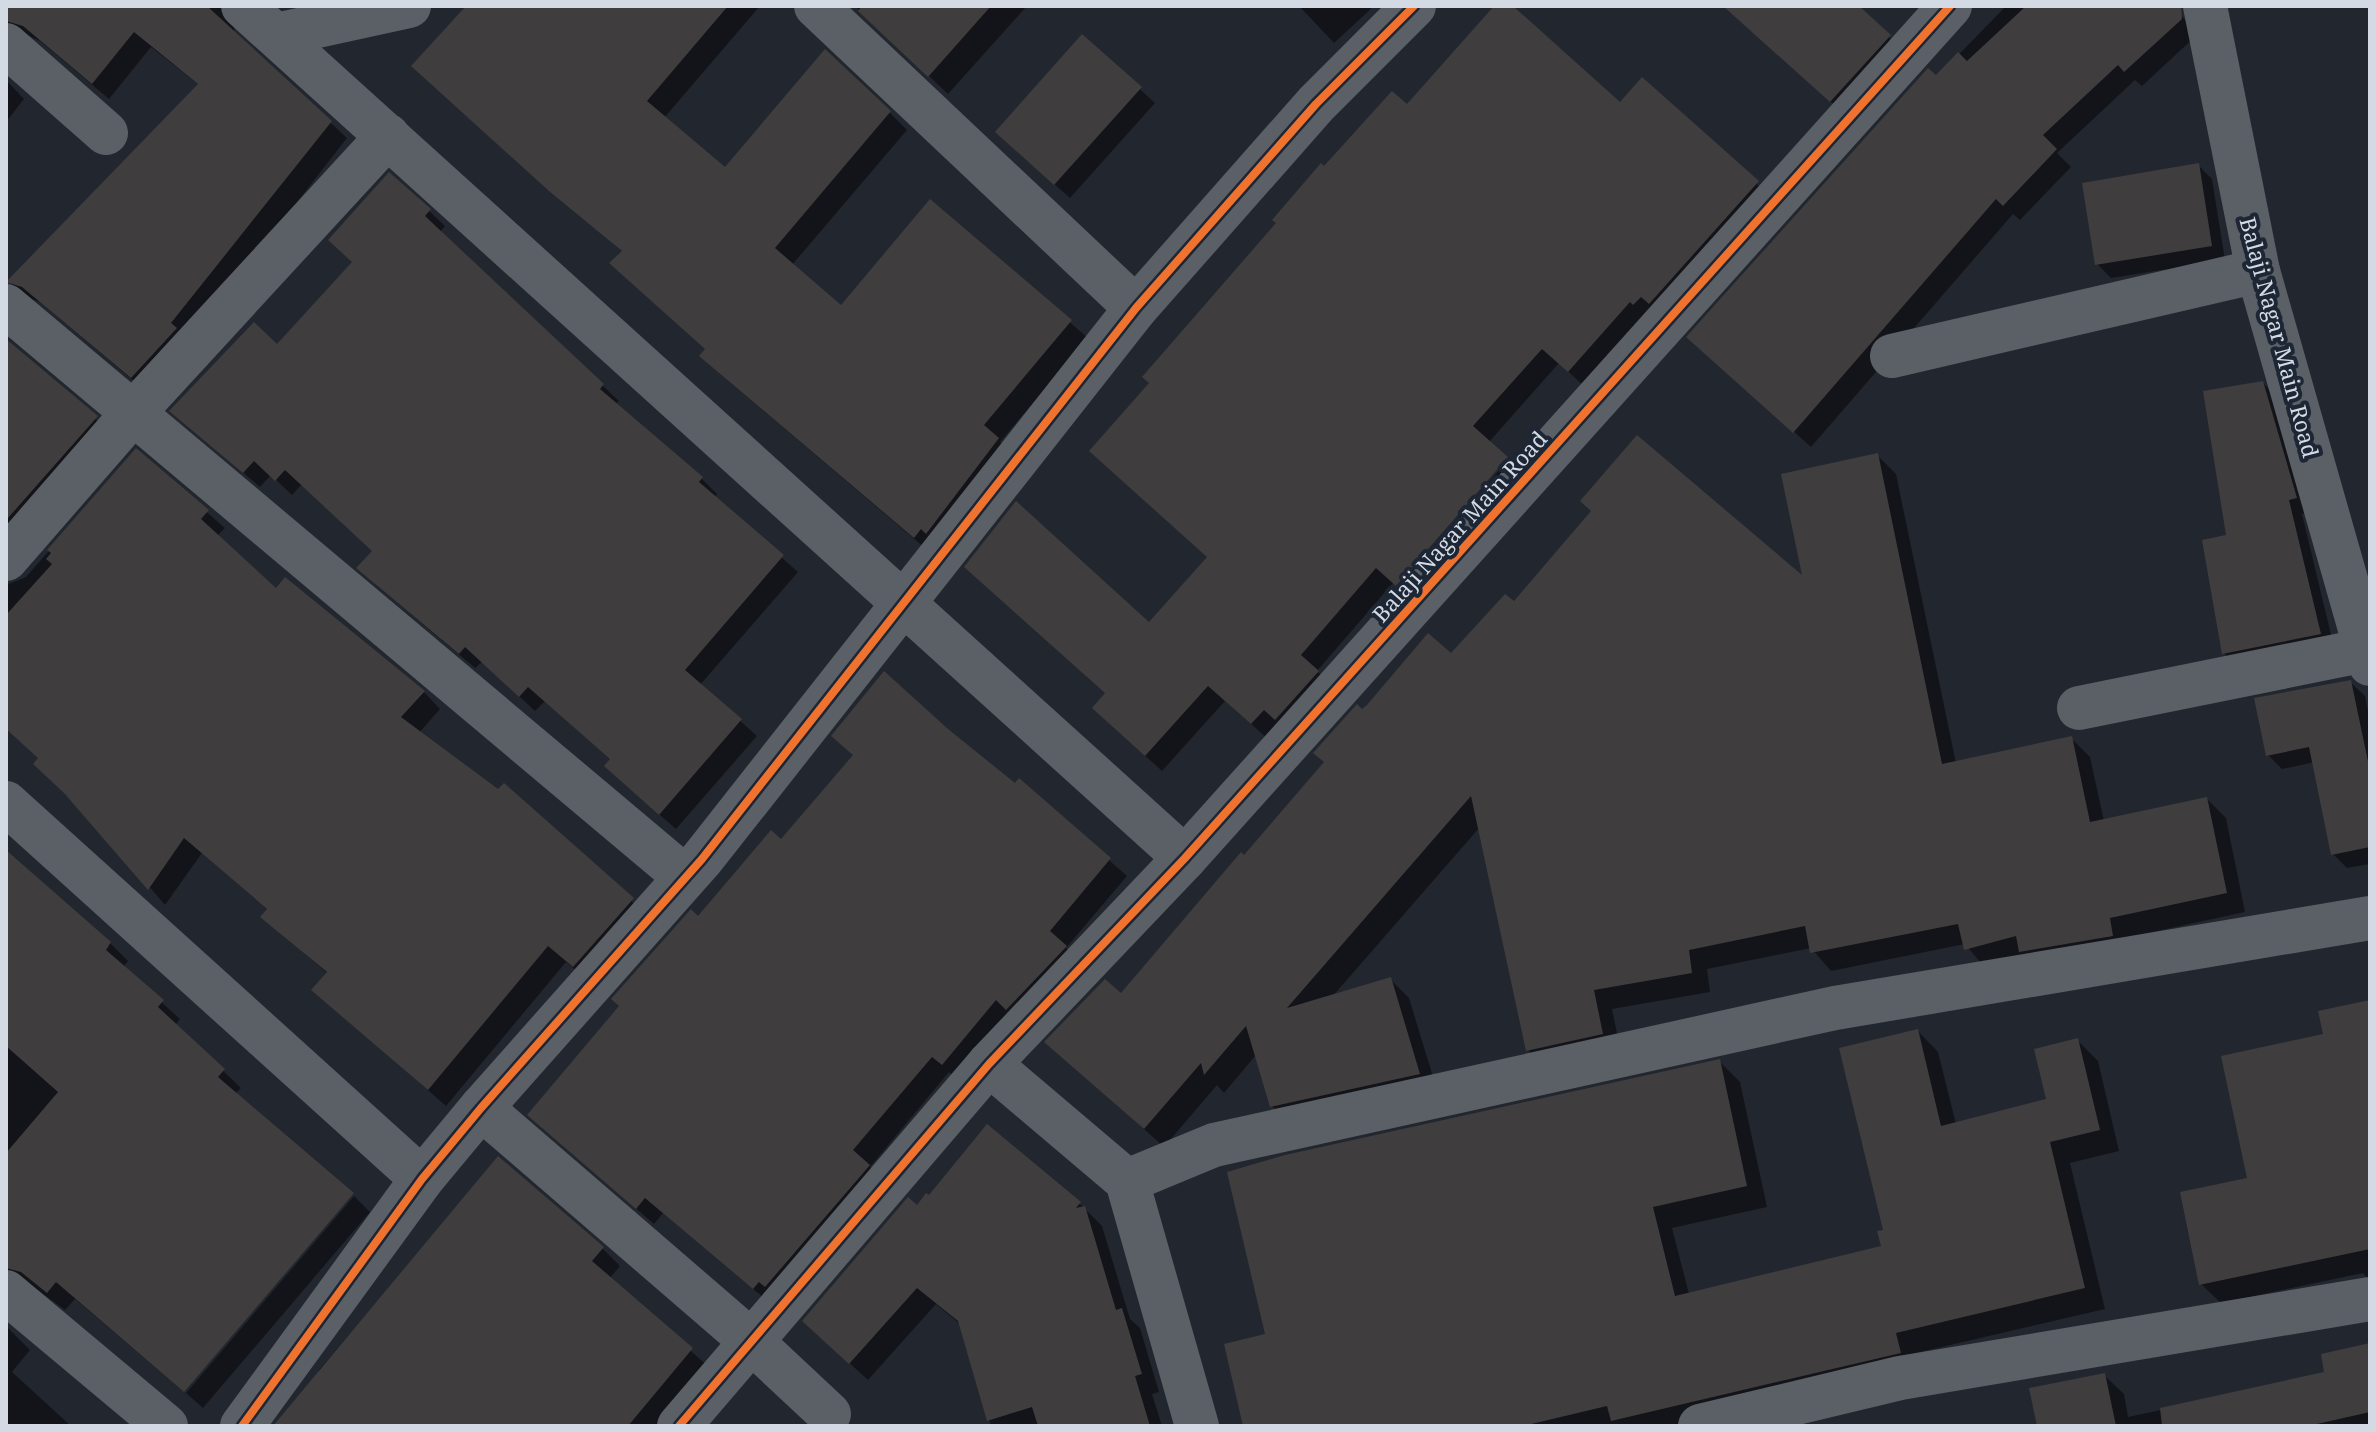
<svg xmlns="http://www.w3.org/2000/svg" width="2376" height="1432" font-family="'Noto Serif',serif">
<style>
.shadow{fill:#0007}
.building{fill:#403d3e}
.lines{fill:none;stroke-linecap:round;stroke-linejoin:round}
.minor{stroke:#5b5f66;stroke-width:44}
.cycleway-casing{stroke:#1c2635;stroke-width:13}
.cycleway{stroke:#ef722f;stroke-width:8}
.labels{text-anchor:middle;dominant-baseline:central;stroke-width:8;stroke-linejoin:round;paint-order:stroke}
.street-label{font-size:22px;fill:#d4dae4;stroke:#1c2635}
</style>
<rect width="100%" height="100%" fill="#22272f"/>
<!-- shadow -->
<g class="shadow">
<polygon points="6,6 224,6 235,17 234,31 240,39 347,138 148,393 40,302 25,297 9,282 199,85 151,47 109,99 40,41 29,36 16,37 6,42"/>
<polygon points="469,6 760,6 664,118 726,170 889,112 907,130 792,265 842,308 930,202 1088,338 1000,442 1015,456 932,554 719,373 707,350 623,252 431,83"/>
<polygon points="855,6 1027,6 948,94"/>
<polygon points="1299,6 1374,6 1334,43"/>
<polygon points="1496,6 1510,6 1620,105 1642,80 1773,199 1585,387 1559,363 1489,442 1393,583 1317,671 1334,688 1268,739 1225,701 1162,771 1110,724 1107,694 1149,625 1209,558 1151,384 1324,169 1407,107"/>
<polygon points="1724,6 1856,6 1907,54 1850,119"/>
<polygon points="2006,6 2174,6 2197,35 2142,86 2135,80 2057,153 2071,167 2020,220 2013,214 1811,447 1705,353 1936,78"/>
<polygon points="1082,36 1155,103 1070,198 1011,146"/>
<polygon points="6,80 24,99 6,122"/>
<polygon points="2198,165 2212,179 2225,260 2111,278 2097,264"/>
<polygon points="429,211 445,226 440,232 603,386 619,401 615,404 702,479 717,494 714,498 798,572 700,685 757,736 676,829 622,782 612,760 545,701 535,711 482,662 475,668 375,584 374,551 302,484 292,495 271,475 260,487 188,426"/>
<polygon points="6,341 113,434 6,557"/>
<polygon points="2263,383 2277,397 2310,512 2302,514 2334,647 2238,667 2224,653 2228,536"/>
<polygon points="136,451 225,528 217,536 276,591 424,692 440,709 419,733 650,916 591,983 566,962 446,1106 314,990 328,974 263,917 269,911 202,853 165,905 40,759 6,729 6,585 26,577"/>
<polygon points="1877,455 1896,474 1956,763 2071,738 2090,757 2104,821 2207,799 2226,818 2245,912 1985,968 1965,944 1831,971 1811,948 1707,969 1710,992 1612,1009 1621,1052 1547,1069 1528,1050 1480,827 1332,997 1390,979 1409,998 1438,1093 1291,1125 1272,1106 1256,1055 1224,1093 1217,1085 1164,1147 1047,1042 1122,996 1326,763 1362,712 1451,656 1514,604 1806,580"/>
<polygon points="1508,460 1523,474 1413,601 1398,587"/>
<polygon points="2350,682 2365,696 2370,722 2370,864 2347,868 2333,854 2315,762 2282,769 2268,755"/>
<polygon points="947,731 1015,786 1019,781 1127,876 1066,948 1082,964 959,1081 949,1072 870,1167 885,1183 771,1304 663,1213 654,1224 546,1131 699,919 781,842"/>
<polygon points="6,853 110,943 128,961 123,967 180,1019 175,1025 241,1088 235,1094 183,1391 75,1299 65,1310 31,1285 6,1293"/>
<polygon points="2370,1002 2370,1281 2363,1273 2221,1303 2201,1284 2250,1180 2326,1036"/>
<polygon points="1918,1031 1938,1052 1956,1124 2049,1100 2077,1040 2098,1061 2119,1151 2070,1163 2105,1309 1916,1353 1698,1426 1245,1426 1267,1335 1719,1061 1740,1082 1767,1207 1672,1228 1689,1294 1884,1247"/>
<polygon points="499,1159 602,1248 620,1266 609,1279 709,1367 662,1426 277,1426 322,1373 319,1370"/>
<polygon points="354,1196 370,1212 203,1408 186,1393"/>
<polygon points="1080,1204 1102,1226 1130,1319 1140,1328 1159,1392 1152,1394 1162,1426 991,1426 961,1325 936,1304 868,1380 822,1338 917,1208"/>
<polygon points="6,1326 30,1350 12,1372 71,1426 6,1426"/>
<polygon points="2370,1345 2370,1426 2039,1426 2104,1375 2124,1394 2128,1417 2327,1374"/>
</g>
<!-- building -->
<g class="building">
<polygon points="6,6 207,6 332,121 171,323 177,328 131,378 22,287 6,282 198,84 134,32 92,84 23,26 6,21"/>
<polygon points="466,6 728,6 647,101 725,167 825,49 891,111 775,248 841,305 930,199 1072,320 984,425 999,438 926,534 921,529 914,538 699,356 705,349 609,263 622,251 549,191 411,66"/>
<polygon points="862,6 991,6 928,77 858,11"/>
<polygon points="1494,6 1513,6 1620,102 1642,77 1759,181 1649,304 1641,297 1633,305 1630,302 1568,372 1542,349 1473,426 1508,457 1396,586 1376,568 1301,655 1319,671 1275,720 1264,710 1251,724 1208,686 1145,756 1092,708 1105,693 964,567 1016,501 1149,622 1207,557 1089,451 1149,383 1142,377 1276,223 1272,220 1321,163 1324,166 1392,91 1407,104"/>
<polygon points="1723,6 1859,6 1891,35 1830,102"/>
<polygon points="2026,6 2181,6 2182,19 2124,72 2118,65 2043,135 2057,149 2003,206 1996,199 1793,433 1686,337 1928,68 1936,75 1958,52 1967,61"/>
<polygon points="1082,34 1142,87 1054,185 995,132"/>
<polygon points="2199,163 2212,246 2095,265 2082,183"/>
<polygon points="389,172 431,209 425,216 604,384 600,389 703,477 699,482 784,555 685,670 742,719 659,815 604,766 610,759 528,687 519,697 465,647 459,654 356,568 372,551 285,470 275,481 254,461 243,473 169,411 254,322 277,344 352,262 328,240"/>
<polygon points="6,339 98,416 8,518 6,517"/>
<polygon points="2263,381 2297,498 2289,500 2321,634 2222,654 2202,540 2226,535 2203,391"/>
<polygon points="1637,435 1802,575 1781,474 1878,453 1942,764 2072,736 2090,822 2207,797 2227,893 2110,918 2113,936 2019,952 2016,936 1964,950 1958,924 1810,953 1805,926 1689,950 1692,973 1594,990 1603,1034 1526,1051 1471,796 1287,1008 1391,977 1420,1074 1270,1107 1246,1026 1204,1075 1201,1063 1144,1129 1044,1042 1105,979 1121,993 1241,852 1244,855 1324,762 1313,753 1357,704 1362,709 1367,705 1428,633 1451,653 1505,594 1514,601 1591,511 1580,501"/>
<polygon points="136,448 209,510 201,519 276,588 285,577 425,691 401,717 498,789 504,783 634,898 573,967 548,946 428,1090 311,990 327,972 260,917 267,909 184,838 148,890 64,793 33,764 38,758 6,729 6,615 52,564 46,559 51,553 47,550"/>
<polygon points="884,671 948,729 1015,783 1019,778 1111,858 1050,931 1067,946 1006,1010 996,1000 942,1065 932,1057 853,1150 870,1165 765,1287 759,1282 753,1289 645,1198 636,1209 527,1115 619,1006 611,999 691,909 698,916 771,830 781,839 853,755 831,736"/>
<polygon points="2351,680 2370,771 2370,847 2331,855 2309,747 2266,756 2254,698"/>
<polygon points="6,850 111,942 106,950 164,1000 158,1007 225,1069 218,1077 354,1193 184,1392 56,1282 47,1293 21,1272 6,1268 6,1153 58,1092 6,1046"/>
<polygon points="2370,1000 2370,1249 2199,1285 2180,1192 2247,1178 2221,1056 2323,1034 2318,1011"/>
<polygon points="1918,1029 1941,1126 2046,1099 2034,1049 2078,1038 2100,1130 2050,1142 2085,1288 1896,1333 1901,1353 1611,1421 1607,1406 1523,1426 1243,1426 1224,1344 1265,1334 1227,1172 1285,1155 1720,1059 1747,1186 1653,1207 1675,1296 1881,1246 1877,1231 1883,1230 1839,1048"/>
<polygon points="987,1124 1081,1202 1076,1208 1085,1206 1116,1310 1122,1308 1142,1374 1135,1376 1150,1426 1038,1426 1032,1407 987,1421 958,1321 917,1288 849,1364 802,1321 908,1197 917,1205 926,1193 929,1195"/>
<polygon points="498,1156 604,1247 592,1261 693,1348 628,1426 273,1426"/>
<polygon points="2370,1343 2370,1412 2308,1426 2162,1426 2160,1408 2324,1372 2321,1354"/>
<polygon points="2105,1373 2116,1426 2037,1426 2029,1388"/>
</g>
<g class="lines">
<!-- minor -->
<g class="minor">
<polyline points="243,6 1185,858"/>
<polyline points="816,6 1136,308"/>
<polyline points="2205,6 2258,271 2370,664"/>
<polyline points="276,35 409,6"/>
<polyline points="6,45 106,133"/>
<polyline points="6,306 685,877"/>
<polyline points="1892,356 2258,271"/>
<polyline points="6,559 134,412 388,136"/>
<polyline points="2079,708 2366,650"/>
<polyline points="6,803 422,1179"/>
<polyline points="989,1064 1127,1181 1197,1426"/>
<polyline points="481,1108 751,1341 829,1414"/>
<polyline points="1127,1181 1214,1145 1835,1008 2370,918"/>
<polyline points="6,1292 166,1426"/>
<polyline points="242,1426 422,1179 481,1108 702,859 1136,308 1316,104 1414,6"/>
<polyline points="679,1426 989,1064 1185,858 1950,6"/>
<polyline points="1700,1426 1900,1378 2370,1299"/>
</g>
<defs>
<g id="cycleway">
<polyline points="242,1426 422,1179 481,1108 702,859 1136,308 1316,104 1414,6"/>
<polyline points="679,1426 989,1064 1185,858 1950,6"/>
</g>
</defs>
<!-- cycleway casing -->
<use href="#cycleway" class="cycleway-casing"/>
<!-- cycleway -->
<use href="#cycleway" class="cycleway"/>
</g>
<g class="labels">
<!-- street labels -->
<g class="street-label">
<text transform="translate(2280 337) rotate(75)">Balaji Nagar Main Road</text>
<text transform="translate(1459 526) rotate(-48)">Balaji Nagar Main Road</text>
</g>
</g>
<!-- border -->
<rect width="2376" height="1432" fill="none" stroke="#d4dae4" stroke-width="16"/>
</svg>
